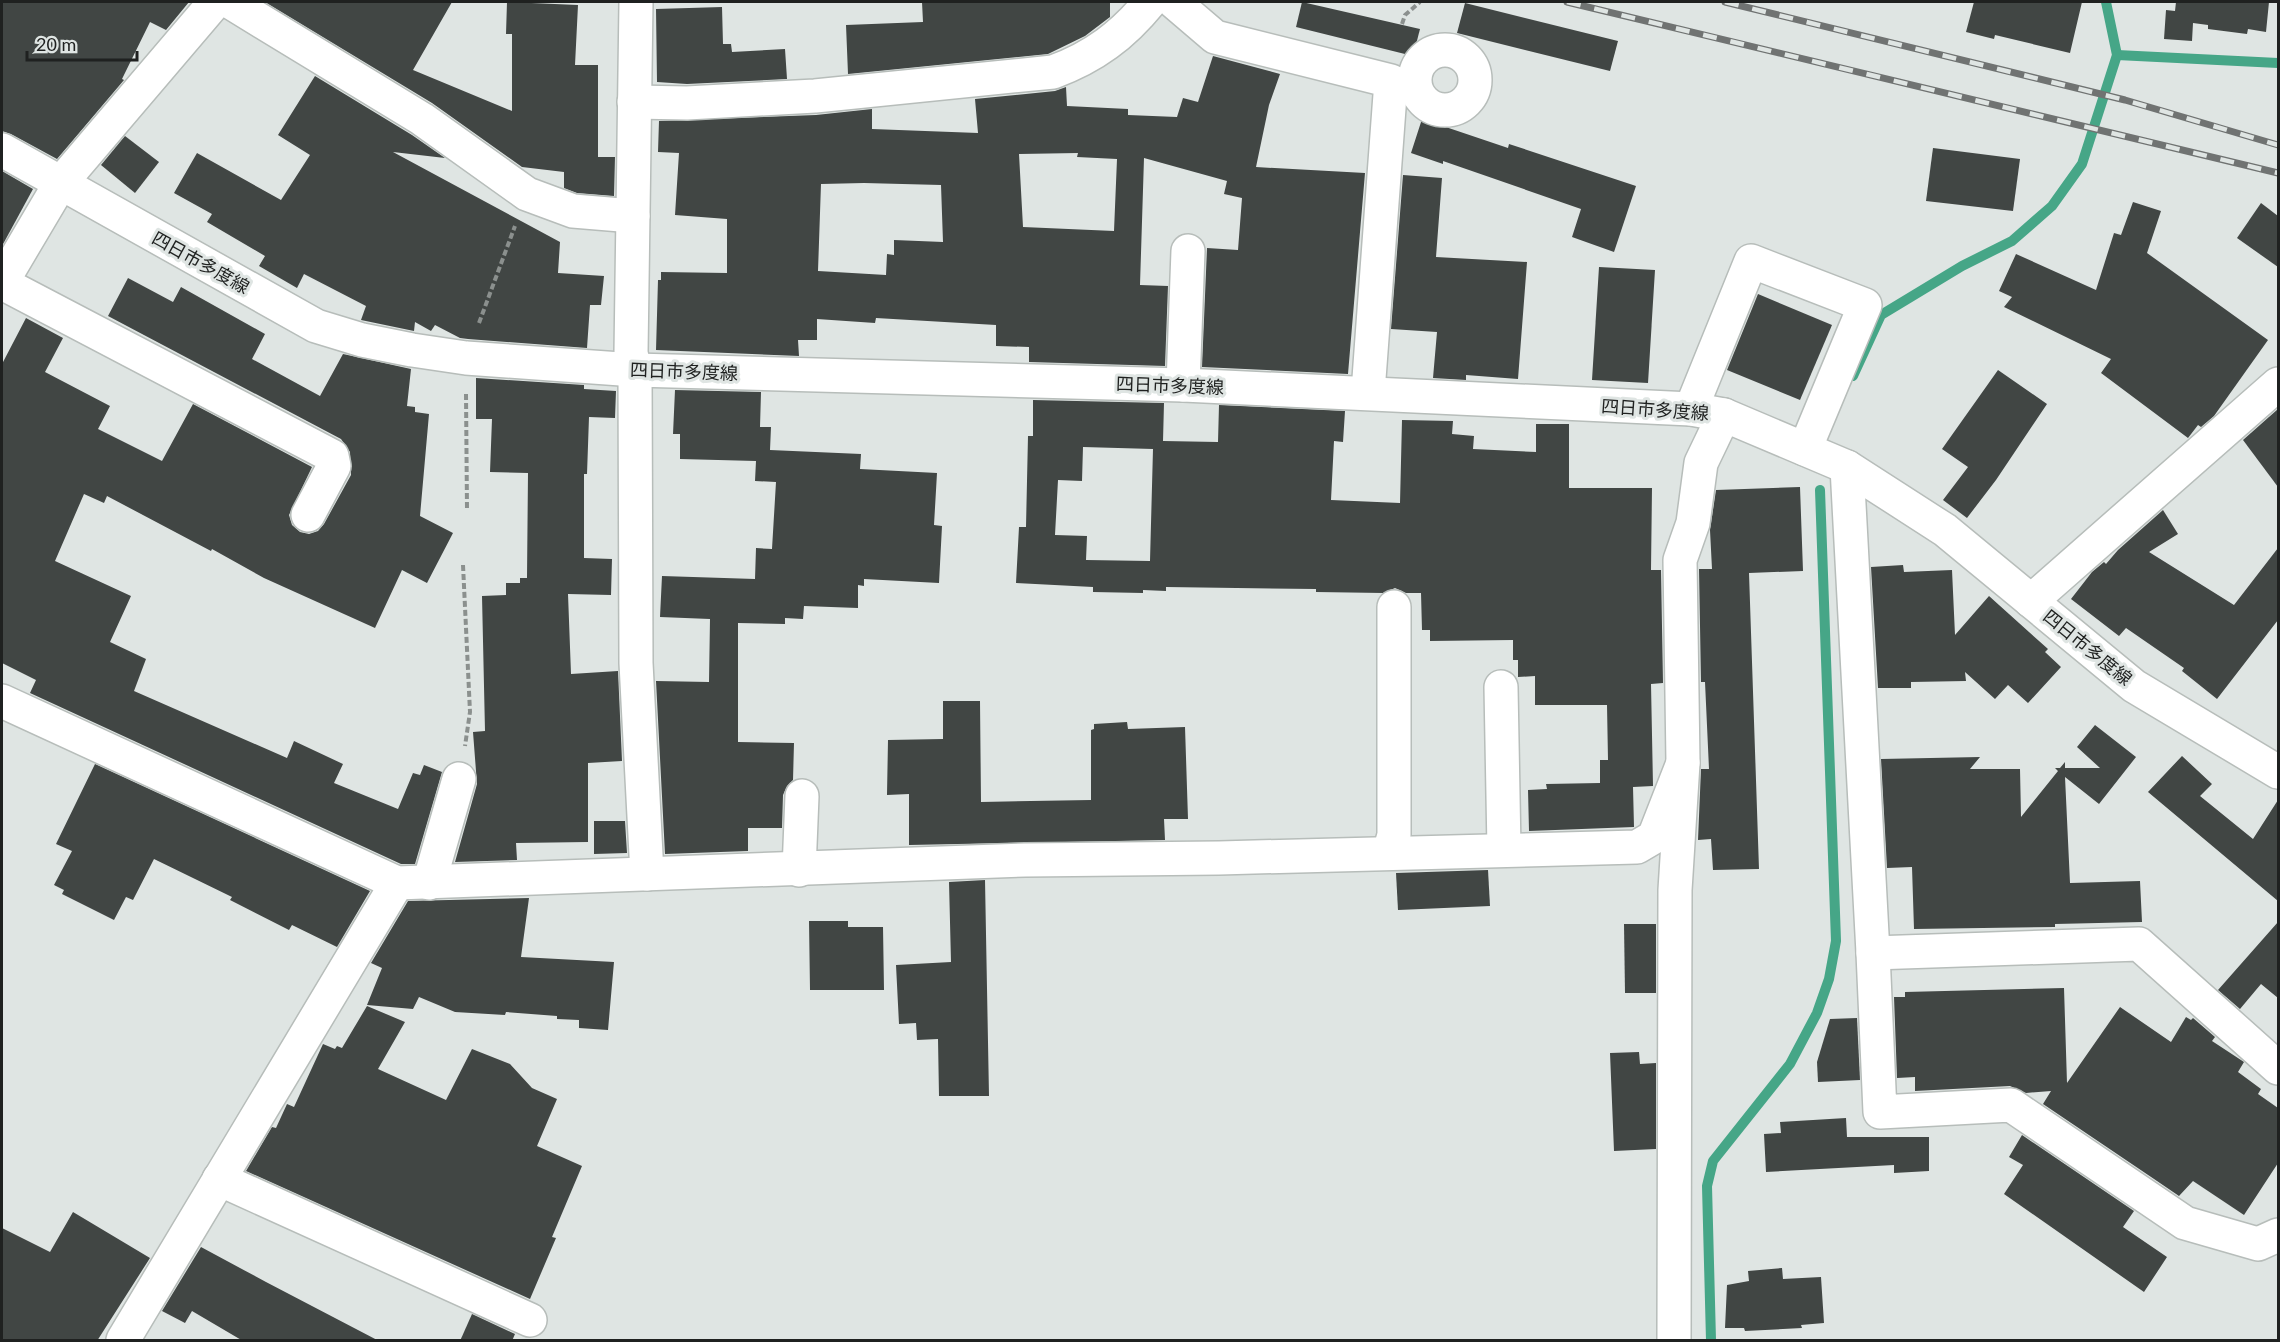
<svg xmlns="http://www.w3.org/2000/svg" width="2280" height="1342" font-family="Lato,'Noto Sans JP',sans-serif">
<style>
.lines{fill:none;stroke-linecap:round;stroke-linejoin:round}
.stream{stroke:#46a687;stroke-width:10}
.building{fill:#414644;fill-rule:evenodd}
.minor-casing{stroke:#b7bdba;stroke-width:36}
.major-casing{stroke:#b7bdba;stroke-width:36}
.path{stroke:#8b908e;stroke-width:4;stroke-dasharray:6 3;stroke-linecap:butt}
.minor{stroke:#fff;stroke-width:33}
.major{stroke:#fff;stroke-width:33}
.rail-casing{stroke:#707372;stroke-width:7}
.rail{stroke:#dfe5e3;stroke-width:4.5;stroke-dasharray:14;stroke-linecap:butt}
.labels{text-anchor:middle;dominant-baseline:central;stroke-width:6;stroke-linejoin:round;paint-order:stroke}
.street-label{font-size:18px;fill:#1f2120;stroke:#dfe5e3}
</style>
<rect width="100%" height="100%" fill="#dfe5e3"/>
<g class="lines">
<!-- stream -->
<g class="stream">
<polyline points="2117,55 2278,63"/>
<polyline points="1853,376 1881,315 1962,266 2012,241 2052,206 2082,164 2117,55 2106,2"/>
<polyline points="1711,1340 1707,1186 1713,1161 1790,1064 1817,1013 1829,979 1836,941 1820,490"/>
</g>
</g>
<!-- building -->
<g class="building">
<polygon points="2,2 189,2 166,30 150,22 122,79 124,80 57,159 11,134 2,131"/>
<polygon points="265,2 452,2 413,70 512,111 512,34 506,34 507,2 578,5 575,65 598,65 598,157 615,157 614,196 577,193 564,188 564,172 522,167 432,103"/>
<polygon points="922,2 1110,2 1110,17 1085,36 1048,54 848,74 846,25 923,22"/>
<polygon points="1302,2 1420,29 1413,56 1296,27"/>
<polygon points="1974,2 2082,2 2070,53 1995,35 1994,39 1966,32"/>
<polygon points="2176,2 2269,2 2266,32 2248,29 2247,34 2208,29 2208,25 2193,23 2192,41 2164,39 2166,10 2175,11"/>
<polygon points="1465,3 1618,41 1610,71 1457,33"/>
<polygon points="722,7 723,44 731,44 732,52 785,49 787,79 687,84 657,82 656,9"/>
<path d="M1213,56l67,18 -11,31 -13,62 109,6 -17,201 -146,-7 5,-119 31,2 4,-52 -18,-4 3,-13 -83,-23 -4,127 28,1 -3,80 -136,-4v-15l-33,-1v-21l-120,-7 -1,5 -58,-4v21h-19l1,16 -143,-6 2,-70h3v-8l66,1v-54l-52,-4 4,-62 -21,-1 1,-31 157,-6 56,-6v20l106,4 -3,-34 80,-8 11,-4 1,19 61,3v6l49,2 6,-19 15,4zM1078,153l-1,4 40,2 -3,72 -91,-4 -4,-73zM864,183l77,2 2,57 -49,-2v15l-7,-1 -1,21 -68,-4 3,-87z"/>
<polygon points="315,76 412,135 445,158 393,152 560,242 558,273 604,276 601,305 590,305 587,348 468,339 460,338 435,325 431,331 415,322 414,331 361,320 366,306 304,274 297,288 259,266 265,256 207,222 212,214 174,193 197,153 281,200 310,155 278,135"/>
<polygon points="1422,119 1508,148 1509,144 1636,186 1614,252 1572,237 1581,209 1443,161 1443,164 1411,153"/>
<polygon points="125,136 159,162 135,193 101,165"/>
<polygon points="1933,148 2020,159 2013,211 1926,201"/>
<polygon points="2,171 33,189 2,246"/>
<polygon points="1403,175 1442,178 1436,257 1527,262 1518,379 1466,375 1466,380 1433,378 1437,332 1391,329"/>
<polygon points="2133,202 2161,211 2147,253 2268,340 2214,416 2201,427 2198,425 2188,438 2101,373 2111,359 2004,307 2012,297 1999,291 2016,254 2096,290 2114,233 2121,235"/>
<polygon points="2261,203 2278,216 2278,267 2237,238"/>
<polygon points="1599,267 1655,270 1648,383 1592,380"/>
<polygon points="128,278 173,302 181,287 265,334 252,359 320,396 343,354 411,369 407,406 415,407 415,412 429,414 420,516 453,533 427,583 402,570 375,628 264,578 212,549 211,551 107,496 104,503 84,494 55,561 131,596 110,642 146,659 134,691 287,758 294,741 343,764 334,783 398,809 413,773 420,775 424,765 442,772 415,864 401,864 30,693 36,680 2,663 2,364 26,318 63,338 45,372 110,406 98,429 162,461 193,404 312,467 289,515 292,525 300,532 309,534 318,531 324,524 351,475 350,452 341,439 108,316"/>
<polygon points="1758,294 1832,325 1800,400 1727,370"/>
<polygon points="1998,370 2047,404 1996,480 1967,518 1943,500 1968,467 1942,449"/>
<polygon points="476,378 584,385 584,389 616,391 615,418 589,417 587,474 584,474 584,558 612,559 611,595 568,594 571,674 618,671 622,761 588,763 588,842 516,843 517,860 455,862 477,784 473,732 485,731 482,596 506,595 506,583 520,583 520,578 527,578 528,473 490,472 492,419 476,419"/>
<polygon points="675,390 761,392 760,427 771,427 770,450 861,454 860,469 937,473 934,525 942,526 939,583 864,579 864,586 858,585 858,608 804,606 803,619 785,618 785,624 738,623 738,742 794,743 793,780 787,786 783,795 782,828 748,828 748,851 665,854 656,681 709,682 710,619 660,617 662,576 755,579 756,548 772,549 776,482 755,481 756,461 680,459 680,434 673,434"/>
<path d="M1033,400l131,3 -1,38 55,1 1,-37 126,6 -2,31 -9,-1 -3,59 69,3 2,-83 51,1 -1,13 22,2 -1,13 63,3v-28h33v64h83l-1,82h10l2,113 -12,1 2,102 -20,1 1,40 -105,4 -1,-41 19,-1 -1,-5 54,-1v-23h8l-1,-55h-72v-29l-17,1v-17h-5v-20l-83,1v-11h-8l-1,-37h-15l-11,-5 -12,5 -67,-1v-3l-150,-2v4l-23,-1v3l-50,-1v-5l-77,-4 3,-56h7l2,-91h5zM1083,447l70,2 -3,112 -64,-1 1,-24 -32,-1 3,-55 24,1z"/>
<polygon points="2278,409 2278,487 2243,440"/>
<polygon points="1800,487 1803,571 1749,573 1759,869 1713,870 1711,839 1698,840 1701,769 1709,769 1705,682 1701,682 1699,569 1712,569 1710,530 1716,490"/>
<polygon points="2163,510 2178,534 2149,552 2234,605 2278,548 2278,620 2217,699 2182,671 2184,668 2126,628 2119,636 2071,599 2092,572 2104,562 2106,564 2118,550"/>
<polygon points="1903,565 1904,572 1952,570 1955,635 1989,596 2048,649 2045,652 2061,667 2028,703 2008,685 1995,699 1965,672 1966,681 1911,682 1911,688 1878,688 1871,567"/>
<polygon points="943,701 980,701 981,802 1091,800 1091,730 1094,729 1094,724 1127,722 1128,729 1185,727 1188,819 1164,819 1165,840 909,845 909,794 887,795 888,740 943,739"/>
<polygon points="2095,725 2136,757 2099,804 2065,777 2070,883 2140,881 2142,922 2055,924 2055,927 1914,929 1912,867 1887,868 1881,759 1980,757 1970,769 2020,769 2021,817 2058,771 2055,768 2060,768 2065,762 2065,768 2100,768 2077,747"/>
<polygon points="2182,756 2212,784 2200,796 2253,839 2278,800 2278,901 2148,792"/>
<polygon points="95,764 370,891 337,947 292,925 289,930 230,900 232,897 154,859 133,900 126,897 114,920 62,894 64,890 54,885 72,851 56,844"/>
<polygon points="594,821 625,821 627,853 594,854"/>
<polygon points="1488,870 1490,906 1398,910 1396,873"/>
<polygon points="985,880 989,1096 939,1096 938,1039 917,1040 916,1023 899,1024 896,965 951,962 949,882"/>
<polygon points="529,898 521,957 614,962 608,1030 579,1028 579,1020 557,1019 557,1016 506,1012 505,1015 455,1012 419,997 413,1009 367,1005 382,968 371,963 408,901"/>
<polygon points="809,921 848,921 848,927 883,927 884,990 810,990"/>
<polygon points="2278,922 2278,998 2261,984 2240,1009 2218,990"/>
<polygon points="1624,924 1656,924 1656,993 1625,993"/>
<polygon points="2064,988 2067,1083 2120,1007 2171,1042 2186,1017 2191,1020 2193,1018 2215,1037 2212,1041 2244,1062 2238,1072 2261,1089 2258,1094 2278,1108 2278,1163 2244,1215 2193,1181 2179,1196 2157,1181 2043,1104 2051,1091 2026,1093 2010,1086 1915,1091 1915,1077 1897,1078 1894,997 1905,997 1905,992"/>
<polygon points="367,1006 405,1022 378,1069 446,1100 472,1049 510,1064 532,1088 557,1099 537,1146 582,1166 552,1237 556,1238 530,1299 246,1171 272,1127 276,1128 287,1104 294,1107 323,1044 335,1049 337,1046 342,1048"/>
<polygon points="1857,1018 1860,1080 1818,1082 1817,1062 1830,1019"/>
<polygon points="1639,1052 1640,1064 1656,1063 1656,1149 1614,1151 1610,1053"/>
<polygon points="1846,1118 1847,1137 1929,1137 1929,1171 1894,1173 1894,1165 1766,1172 1764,1134 1781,1133 1780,1122"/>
<polygon points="2022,1135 2134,1211 2123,1227 2167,1257 2144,1292 2004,1194 2023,1165 2009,1157"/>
<polygon points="73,1212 150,1258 97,1341 2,1341 2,1228 50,1252"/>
<polygon points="201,1247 266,1282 379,1341 243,1341 192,1311 185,1323 162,1311"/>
<polygon points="1782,1268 1783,1279 1821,1277 1824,1323 1801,1325 1802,1328 1745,1331 1744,1328 1725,1328 1727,1285 1749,1281 1748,1271"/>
<polygon points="472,1314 515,1334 512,1341 460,1341"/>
</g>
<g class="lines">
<defs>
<g id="minor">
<polyline points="230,2 422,119 527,194 573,211 633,216"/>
<polyline points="636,2 631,353 635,370 636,663 647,874"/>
<polyline points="1174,2 1215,37 1391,81 1368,392"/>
<circle cx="1445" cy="80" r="30"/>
<path d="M634,102l53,1 128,-7 238,-24c41,-15 70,-37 97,-70"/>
<polyline points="2,282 60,184 215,2"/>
<polyline points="2,283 332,456 334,466 308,515"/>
<polyline points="1183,385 1188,251"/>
<polyline points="1691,409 1751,261 1865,305 1805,449"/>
<polyline points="1847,467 1873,953 2139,944 2278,1068"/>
<polyline points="2031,601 2278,384"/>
<polyline points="1501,687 1504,850"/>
<polyline points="2,701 397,883 1025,860 1219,858 1637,847 1654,837 1683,763"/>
<polyline points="1389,853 1394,835 1394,607"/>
<polyline points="799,870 802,796"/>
<polyline points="429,883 459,779"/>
<polyline points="1873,953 1880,1112 2011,1105 2185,1223 2258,1244 2278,1235"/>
<polyline points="219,1179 530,1320"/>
<polyline points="123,1340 397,883"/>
<polyline points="1674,1340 1675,890 1683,763 1680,560 1693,523 1701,463 1724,415"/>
</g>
<polyline id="major" points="2,150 316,326 362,340 412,350 466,358 635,370 1183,385 1691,409 1724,415 1847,467 1945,530 2134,686 2278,772"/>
</defs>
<!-- minor casing -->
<use href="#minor" class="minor-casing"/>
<!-- major casing -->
<use href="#major" class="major-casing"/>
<!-- path -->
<g class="path">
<polyline points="1402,24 1405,15 1420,2"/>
<polyline points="479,323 515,226"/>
<polyline points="466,394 467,509"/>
<polyline points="463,565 470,712 465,746"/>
</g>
<!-- minor -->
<use href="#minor" class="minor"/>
<!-- major -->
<use href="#major" class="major"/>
<defs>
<g id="rail">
<polyline points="1567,2 2278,173"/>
<polyline points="1725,2 2125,100 2278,145"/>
</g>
</defs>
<!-- rail casing -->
<use href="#rail" class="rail-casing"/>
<!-- rail -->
<use href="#rail" class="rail"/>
</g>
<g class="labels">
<!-- street labels -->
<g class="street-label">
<text transform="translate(201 262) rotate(29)">四日市多度線</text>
<text transform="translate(684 371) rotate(2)">四日市多度線</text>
<text transform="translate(1170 385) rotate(2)">四日市多度線</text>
<text transform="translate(1655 409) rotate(4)">四日市多度線</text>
<text transform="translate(2088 647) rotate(39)">四日市多度線</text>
</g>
</g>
<!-- border -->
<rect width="2280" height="1342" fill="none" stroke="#1f2120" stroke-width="6"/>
<!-- scale -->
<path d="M27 51v9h110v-9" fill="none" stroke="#1f2120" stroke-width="3"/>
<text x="36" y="51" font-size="18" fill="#1f2120" stroke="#dfe5e3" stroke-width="4.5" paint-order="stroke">20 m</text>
</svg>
